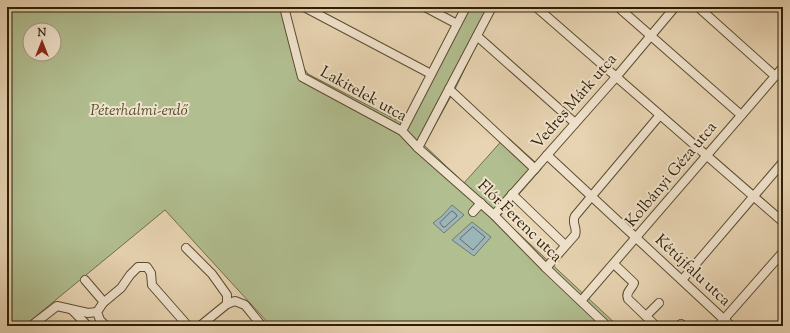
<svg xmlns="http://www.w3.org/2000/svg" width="790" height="333" font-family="'Sorts Mill Goudy',serif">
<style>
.green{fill:#b1be90;stroke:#706e4b;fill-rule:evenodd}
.water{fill:#9cb5b8;stroke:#707971}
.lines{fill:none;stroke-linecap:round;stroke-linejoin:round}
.shore{stroke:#656a5f;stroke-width:1}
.minor-casing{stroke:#5c4c31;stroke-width:10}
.minor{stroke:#f0e3cd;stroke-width:8}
.labels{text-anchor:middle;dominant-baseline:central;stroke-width:4;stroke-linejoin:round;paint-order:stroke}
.street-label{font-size:16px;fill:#2e1e06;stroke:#f0e3cd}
.park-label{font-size:16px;font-style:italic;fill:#554e2f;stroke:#f0e3cd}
</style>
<rect width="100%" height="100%" fill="#e8d4b2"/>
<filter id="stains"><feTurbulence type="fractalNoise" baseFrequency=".005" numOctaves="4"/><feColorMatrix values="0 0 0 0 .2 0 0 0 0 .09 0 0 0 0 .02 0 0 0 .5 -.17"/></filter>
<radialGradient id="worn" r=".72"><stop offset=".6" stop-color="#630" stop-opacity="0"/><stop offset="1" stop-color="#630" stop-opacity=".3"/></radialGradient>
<!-- green -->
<path class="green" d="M7,7h280l16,60 5,7 94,49 60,-116h33l-40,82 -31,56 40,38 42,-47 36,32 -42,48 118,110h-347l-106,-116 -141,116h-17zM30,30h24v24h-24z"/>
<!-- water -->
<g class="water">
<polygon points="452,205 464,215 444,233 433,223 442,216"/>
<polygon points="472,222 491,237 474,256 452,240"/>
</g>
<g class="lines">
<!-- shore -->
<g class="shore">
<polygon points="452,211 456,214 457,216 445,227 443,227 440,223"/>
<polygon points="473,227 485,237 473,250 460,239"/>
</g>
<defs>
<g id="minor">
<polyline points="284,7 302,77 402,131 418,148 494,215 546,268 607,326"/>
<polyline points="304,7 431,74"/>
<polyline points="425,7 457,24"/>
<polyline points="536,7 783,222"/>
<polyline points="618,7 741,115"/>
<polyline points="698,7 775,76"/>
<polyline points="780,7 783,10"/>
<polyline points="477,36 575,123"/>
<polyline points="449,89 535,169"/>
<polyline points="402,131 466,7"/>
<polyline points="418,148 492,7"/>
<polyline points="547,155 731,326"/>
<polyline points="512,194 565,245"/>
<polyline points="473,212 481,203"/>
<polyline points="494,215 617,76 675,7"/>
<polyline points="186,248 212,274 227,295 227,304"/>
<path d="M614,264l20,19c-2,6 -9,9 -6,16l28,27"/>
<path d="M546,268l29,-33c3,-7 -4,-12 0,-19l85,-101"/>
<polyline points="85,280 103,301 103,303 97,312 100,320 106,326"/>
<polyline points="682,280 783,162"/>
<polyline points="581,301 783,67"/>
<polyline points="103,303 121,288 130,275 138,267 147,267 151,273 152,285 188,326"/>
<polyline points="73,311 88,326"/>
<polyline points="646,316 659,303"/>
<polyline points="31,326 57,306 88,313 97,312"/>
<polyline points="200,326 227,304 235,301 245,305 262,326"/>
<polyline points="679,326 681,324"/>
<polyline points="718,326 783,252"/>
</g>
</defs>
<!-- minor casing -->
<use href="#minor" class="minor-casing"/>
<!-- minor -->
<use href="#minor" class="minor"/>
</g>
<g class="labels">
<!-- street labels -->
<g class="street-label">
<text transform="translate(363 95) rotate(29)">Lakitelek utca</text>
<text transform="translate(575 102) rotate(-49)">Vedres Márk utca</text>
<text transform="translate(672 175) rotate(-50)">Kolbányi Géza utca</text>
<text transform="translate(519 222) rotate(44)">Flór Ferenc utca</text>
<text transform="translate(692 271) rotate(43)">Kétújfalu utca</text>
</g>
<!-- park labels -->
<g class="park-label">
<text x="139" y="111">Péterhalmi-erdő</text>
</g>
</g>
<!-- margin -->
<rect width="790" height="333" fill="none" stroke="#e8d4b2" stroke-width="24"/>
<rect x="8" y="8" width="774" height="317" fill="none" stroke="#2e1e06" stroke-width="2"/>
<rect x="12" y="12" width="766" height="309" fill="none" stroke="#2e1e06"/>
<!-- north arrow -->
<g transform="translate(42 42)"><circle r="19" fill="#f0e3cd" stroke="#a2947d"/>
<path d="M0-3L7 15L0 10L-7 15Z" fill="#8f2418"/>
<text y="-6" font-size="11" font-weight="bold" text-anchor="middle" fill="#2e1e06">N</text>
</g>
<rect width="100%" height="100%" filter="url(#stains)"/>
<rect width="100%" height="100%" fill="url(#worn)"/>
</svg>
